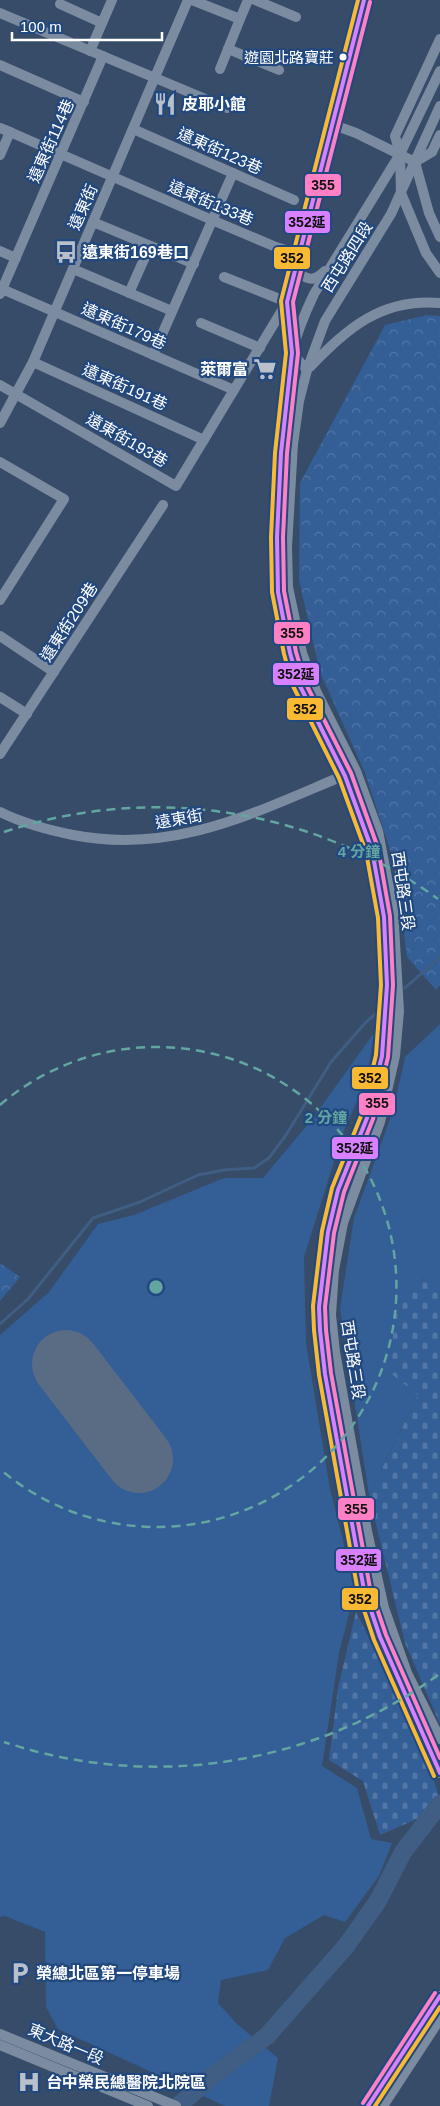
<svg xmlns="http://www.w3.org/2000/svg" width="440" height="2106" font-family="Arial,'Noto Sans TC',sans-serif">
<style>
.green{fill:#345e96}
.forest{fill:url(#forest-crowns)}
.cemetery{fill:url(#cemetery-stones)}
.lines{fill:none;stroke-linecap:round;stroke-linejoin:round}
.stream{stroke:#405d84;stroke-width:3}
.river{stroke:#405d84;stroke-width:18}
.runway{stroke:#5a6c84;stroke-width:68}
.minor{stroke:#7b8ca0;stroke-width:10}
.bus-1-casing{stroke:#21487f;stroke-width:8}
.bus-2-casing{stroke:#21487f;stroke-width:8}
.bus-3-casing{stroke:#21487f;stroke-width:8}
.bus-1{stroke:#d880ff;stroke-width:4}
.bus-2{stroke:#fab933;stroke-width:4}
.bus-3{stroke:#ff80c5;stroke-width:4}
.ring{fill:none;stroke:#63a6a1;stroke-width:2.5;stroke-dasharray:9 6}
.bus-dot{fill:#fff;stroke:#21487f;stroke-width:2}
.labels{text-anchor:middle;dominant-baseline:central;stroke-width:4.5;stroke-linejoin:round;paint-order:stroke}
.bus-label{font-size:15px;fill:#fff;stroke:#21487f;text-anchor:end}
.poi-label{font-size:16px;font-weight:bold;fill:#fff;stroke:#21487f;text-anchor:start}
.street-label{font-size:16px;fill:#fff;stroke:#21487f}
.centre{fill:#63a6a1;stroke:#21487f;stroke-width:2.5}
.ring-label{font-size:15px;text-anchor:middle;font-weight:bold;fill:#63a6a1;stroke:#21487f;stroke-width:4.5;stroke-linejoin:round;paint-order:stroke}
.line-badge{stroke:#21487f;stroke-width:2}
.pale-badge-label{font-size:14px;text-anchor:middle;font-weight:bold;fill:#111}
</style>
<defs>
<pattern id="forest-crowns" width="20" height="18" patternUnits="userSpaceOnUse" patternTransform="scale(1.25)"><rect width="20" height="18" fill="#345e96"/><path d="M2 6a3 3 0 1 1 6 0M12 15a3 3 0 1 1 6 0" fill="none" stroke="#5276a6"/></pattern>
<pattern id="cemetery-stones" width="16" height="16" patternUnits="userSpaceOnUse" patternTransform="scale(1.25)"><rect width="16" height="16" fill="#345e96"/><path d="M2 7V4a2 2 0 0 1 4 0v3zM10 15v-3a2 2 0 0 1 4 0v3z" fill="#5276a6"/></pattern>
</defs>
<rect width="100%" height="100%" fill="#374c69"/>
<!-- green -->
<g class="green">
<polygon points="440,1024 440,1286 418,1277 418,1395 369,1495 340,1309 354,1218 393,1111 405,1057"/>
<polygon points="374,1033 367,1077 343,1133 304,1257 306,1343 330,1489 355,1590 339,1653 322,1766 357,1788 371,1839 392,1843 379,1876 345,1922 324,1915 285,1938 268,1970 221,1980 218,2003 237,2024 278,2058 269,2106 225,2106 58,2029 46,2007 45,1932 5,1916 0,1917 0,1335 49,1292 98,1224 134,1215 224,1178 263,1178 313,1118"/>
</g>
<!-- forest -->
<g class="forest">
<polygon points="427,315 440,316 440,985 436,990 407,957 396,868 365,773 320,672 299,580 300,483 385,325"/>
<polygon points="0,1263 20,1277 0,1301"/>
</g>
<!-- cemetery -->
<g class="cemetery">
<polygon points="418,1277 440,1286 440,1724 405,1643 369,1495 418,1395 389,1372 396,1308"/>
<path d="M356,1612c22,44 42,88 62,132 8,20 22,44 22,65l-60,26 -17,-54 -34,-21 9,-72z"/>
</g>
<g class="lines">
<!-- stream -->
<g class="stream">
<polyline points="405,988 440,957"/>
<polyline points="0,1324 28,1299 93,1218 140,1202 198,1175 224,1170 254,1168 269,1158 286,1135 331,1062 366,1022 381,1009"/>
</g>
<!-- river -->
<polyline class="river" points="178,2106 215,2074 267,2036 346,1946 378,1901 403,1852 440,1804"/>
<!-- runway -->
<polyline class="runway" points="66,1364 139,1459"/>
<!-- minor -->
<g class="minor">
<polyline points="192,0 240,19 248,0"/>
<polyline points="255,0 296,17"/>
<polyline points="60,4 102,23"/>
<polyline points="0,13 227,108"/>
<polyline points="440,39 395,136 400,154 401,193 426,253 440,273"/>
<polyline points="228,49 279,70"/>
<polyline points="90,51 112,0"/>
<polyline points="0,65 84,102"/>
<polyline points="220,69 240,19"/>
<path d="M440,71l-40,83 -86,140c-9,19 -17,38 -22,58 -7,27 -8,56 -10,84 -6,80 -14,175 19,251 13,30 30,59 44,89 20,44 33,93 39,141 9,66 2,134 -17,198 -15,51 -38,91 -44,147 -9,75 9,147 22,220 10,51 16,102 33,151 17,48 46,92 62,140"/>
<polyline points="440,106 391,214 325,321 307,370 299,401 293,444 287,547 288,587 302,653 316,691 356,771 378,831 393,909 399,1011 395,1056 380,1122 343,1223 334,1270 331,1315 335,1352 367,1531 384,1608 407,1673 440,1739"/>
<polyline points="331,124 356,133 415,162 429,213 440,237"/>
<polyline points="0,128 10,132"/>
<polyline points="133,129 294,200"/>
<path d="M0,155l10,-23 202,88 64,27 23,7 1,20c11,8 16,5 25,-3"/>
<polyline points="415,162 432,152 440,135"/>
<polyline points="93,222 194,264"/>
<polyline points="0,251 16,258"/>
<polyline points="73,269 172,311"/>
<polyline points="2,289 234,390"/>
<polyline points="129,293 150,246"/>
<polyline points="0,294 103,56"/>
<polyline points="201,323 260,348"/>
<polyline points="153,355 233,173"/>
<polyline points="33,362 204,440"/>
<path d="M310,367c38,-39 71,-69 130,-64"/>
<polyline points="307,370 292,353 287,302 364,0"/>
<polyline points="0,385 176,486 287,302 224,277"/>
<polyline points="0,423 33,362 188,0"/>
<polyline points="0,462 64,499 0,600"/>
<polyline points="0,636 54,672"/>
<polyline points="0,697 27,714"/>
<polyline points="0,754 163,505"/>
<path d="M0,812c22,11 48,18 73,23 104,20 184,-24 277,-62"/>
<polyline points="0,2034 176,2106"/>
<polyline points="0,2045 148,2106"/>
<polyline points="368,2106 440,1996"/>
<polyline points="383,2106 440,2019"/>
</g>
<defs>
<g id="bus-1">
<polyline points="364,0 287,302 292,353 281,453 277,537 278,592 290,653 299,684 345,776 372,850 384,917 387,985 382,1056 367,1118 338,1190 328,1232 319,1307 320,1330 325,1374 364,1590 380,1637 440,1773"/>
<polyline points="368,2106 440,1996"/>
</g>
<g id="bus-2">
<polyline points="358,0 281,301 286,353 275,453 271,537 272,592 284,654 293,686 339,778 366,852 378,918 381,985 376,1055 361,1116 332,1188 322,1231 313,1306 314,1330 319,1375 358,1592 374,1640 434,1776"/>
<polyline points="375,2106 440,2007"/>
</g>
<g id="bus-3">
<polyline points="370,2 293,302 298,353 287,453 283,537 284,591 296,652 305,682 351,773 378,848 390,916 393,985 388,1057 373,1119 344,1192 334,1233 325,1307 326,1330 331,1373 370,1588 386,1635 440,1758"/>
<polyline points="363,2103 435,1993"/>
</g>
</defs>
<!-- bus-1 casing -->
<use href="#bus-1" class="bus-1-casing"/>
<!-- bus-2 casing -->
<use href="#bus-2" class="bus-2-casing"/>
<!-- bus-3 casing -->
<use href="#bus-3" class="bus-3-casing"/>
<!-- bus-1 -->
<use href="#bus-1" class="bus-1"/>
<!-- bus-2 -->
<use href="#bus-2" class="bus-2"/>
<!-- bus-3 -->
<use href="#bus-3" class="bus-3"/>
</g>
<!-- distance rings -->
<g class="ring">
<path d="M0 1105A240 240 0 1 1 0 1469"/>
<path d="M438 1675A480 480 0 0 1 4 1742M4 832A480 480 0 0 1 438 899"/>
</g>
<!-- icons -->
<defs>
<symbol id="restaurant-bare" viewBox="-9 -9 18 18"><path d="M-5-6h1v4h1v-4h1v4h1v-4h1v5L-1.5 .5V6h-2V.5L-5-1ZM5-6V6H3V1.5H1.5Q1.5-4 5-6Z" fill="#b9c0ca" stroke="#21487f" stroke-width="2.5" paint-order="stroke"/></symbol>
<symbol id="bus-bare" viewBox="-9 -9 18 18"><path d="M-5-6H5V4H4V6H2V4H-2V6H-4V4H-5ZM-3.5-4V0h7V-4ZM-3.5 1.2v1.5H-2V1.2ZM2 1.2v1.5H3.5V1.2Z" fill="#b9c0ca" stroke="#21487f" stroke-width="2.5" paint-order="stroke"/></symbol>
<symbol id="supermarket-bare" viewBox="-9 -9 18 18"><path d="M-6-5.5h2.5l.6 2H6L4.5 2H-2.5L-4.4-4H-6ZM-1.5 3.2a1.3 1.3 0 1 0 .1 0ZM3 3.2a1.3 1.3 0 1 0 .1 0Z" fill="#b9c0ca" stroke="#21487f" stroke-width="2.5" paint-order="stroke"/></symbol>
<symbol id="parking-bare" viewBox="-9 -9 18 18"><path d="M-3.5-5.5H1a3.5 3.5 0 0 1 0 7H-1V5.5H-3.5ZM-1-3.4V-.6H.8a1.4 1.4 0 0 0 0-2.8Z" fill="#b9c0ca" stroke="#21487f" stroke-width="2.5" paint-order="stroke"/></symbol>
<symbol id="hospital-bare" viewBox="-9 -9 18 18"><path d="M-5-5h3v3.5h4V-5h3V5h-3V1.5h-4V5h-3Z" fill="#b9c0ca" stroke="#21487f" stroke-width="2.5" paint-order="stroke"/></symbol>
</defs>
<g fill-rule="evenodd">
<use href="#restaurant-bare" x="149" y="88" width="32" height="32"/>
<use href="#bus-bare" x="50" y="236" width="32" height="32"/>
<use href="#supermarket-bare" x="249" y="353" width="32" height="32"/>
<use href="#parking-bare" x="4" y="1957" width="32" height="32"/>
<use href="#hospital-bare" x="13" y="2066" width="32" height="32"/>
</g>
<!-- markers -->
<circle class="bus-dot" cx="343" cy="57" r="4.5"/>
<g class="labels">
<!-- bus labels -->
<g class="bus-label">
<text x="334" y="57">遊園北路寶莊</text>
</g>
<!-- poi labels -->
<g class="poi-label">
<text x="182" y="104">皮耶小館</text>
<text x="82" y="252">遠東街169巷口</text>
<text x="248" y="369" text-anchor="end">萊爾富</text>
<text x="36" y="1973">榮總北區第一停車場</text>
<text x="46" y="2082">台中榮民總醫院北院區</text>
</g>
<!-- street labels -->
<g class="street-label">
<text transform="translate(51 141) rotate(-66)">遠東街114巷</text>
<text transform="translate(220 151) rotate(24)">遠東街123巷</text>
<text transform="translate(211 203) rotate(23)">遠東街133巷</text>
<text transform="translate(83 207) rotate(-66)">遠東街</text>
<text transform="translate(347 257) rotate(-58)">西屯路四段</text>
<text transform="translate(124 326) rotate(24)">遠東街179巷</text>
<text transform="translate(125 387) rotate(24)">遠東街191巷</text>
<text transform="translate(127 440) rotate(30)">遠東街193巷</text>
<text transform="translate(69 622) rotate(-57)">遠東街209巷</text>
<text transform="translate(179 819) rotate(-10)">遠東街</text>
<text transform="translate(403 891) rotate(82)">西屯路三段</text>
<text transform="translate(353 1360) rotate(81)">西屯路三段</text>
<text transform="translate(66 2044) rotate(23)">東大路一段</text>
</g>
</g>
<circle cx="156" cy="1287" r="8" class="centre"/>
<g class="ring-label">
<text x="359" y="857">4 分鐘</text>
<text x="326" y="1123">2 分鐘</text>
</g>
<g class="line-badge">
<rect x="304" y="173" width="38" height="24" rx="5" fill="#ff80c5"/>
<rect x="284" y="210" width="47" height="24" rx="5" fill="#d880ff"/>
<rect x="273" y="246" width="38" height="24" rx="5" fill="#fab933"/>
<rect x="273" y="621" width="38" height="24" rx="5" fill="#ff80c5"/>
<rect x="272" y="662" width="48" height="24" rx="5" fill="#d880ff"/>
<rect x="286" y="697" width="38" height="24" rx="5" fill="#fab933"/>
<rect x="351" y="1066" width="38" height="24" rx="5" fill="#fab933"/>
<rect x="358" y="1092" width="38" height="24" rx="5" fill="#ff80c5"/>
<rect x="331" y="1136" width="48" height="24" rx="5" fill="#d880ff"/>
<rect x="337" y="1497" width="38" height="24" rx="5" fill="#ff80c5"/>
<rect x="335" y="1548" width="47" height="24" rx="5" fill="#d880ff"/>
<rect x="341" y="1587" width="38" height="24" rx="5" fill="#fab933"/>
</g>
<g class="pale-badge-label">
<text x="323" y="190">355</text>
<text x="307" y="227">352延</text>
<text x="292" y="263">352</text>
<text x="292" y="638">355</text>
<text x="296" y="679">352延</text>
<text x="305" y="714">352</text>
<text x="370" y="1083">352</text>
<text x="377" y="1108">355</text>
<text x="355" y="1153">352延</text>
<text x="356" y="1514">355</text>
<text x="359" y="1565">352延</text>
<text x="360" y="1604">352</text>
</g>
<!-- scale -->
<path d="M12 32v8h150v-8" fill="none" stroke="#ffffff" stroke-width="2.5"/>
<text x="20" y="32" font-size="15" fill="#ffffff" stroke="#21487f" stroke-width="4" paint-order="stroke">100 m</text>
</svg>
